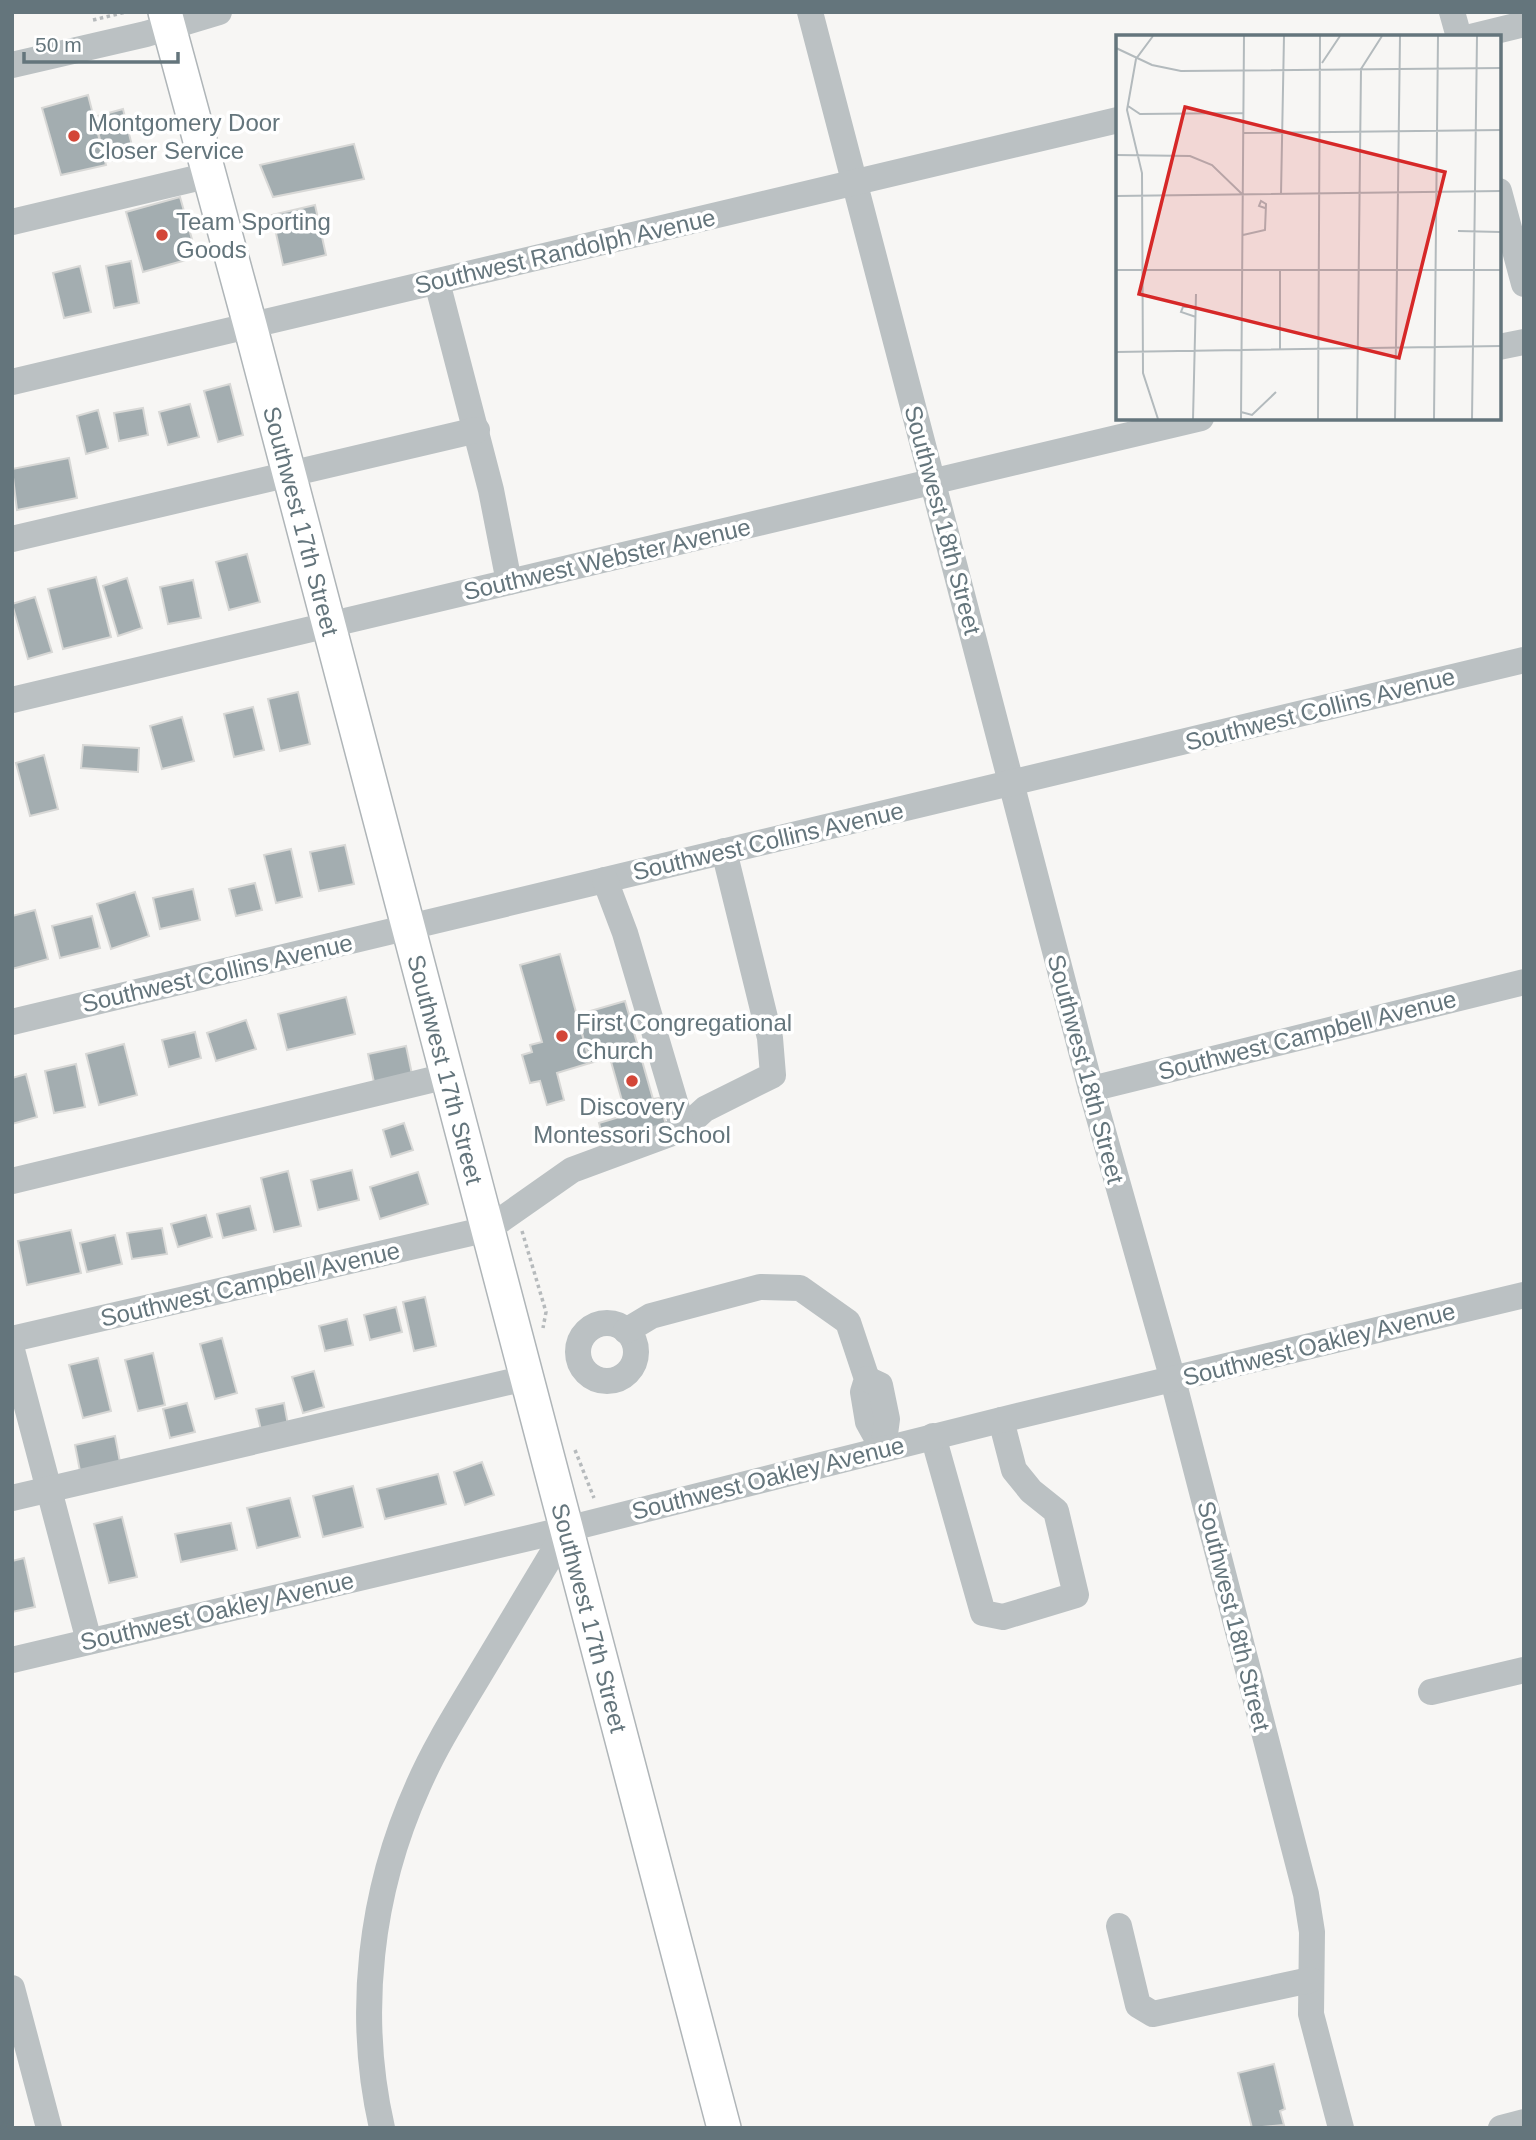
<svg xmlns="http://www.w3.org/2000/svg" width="1536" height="2140" font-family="Helvetica,sans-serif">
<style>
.building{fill:#a3adb0;stroke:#d8d8d6;stroke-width:2}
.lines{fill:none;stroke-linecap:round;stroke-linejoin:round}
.major-casing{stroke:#afb5b8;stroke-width:36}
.path{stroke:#b6babc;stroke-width:3.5;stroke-dasharray:3.5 3.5;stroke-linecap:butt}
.minor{stroke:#bbc1c3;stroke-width:26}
.major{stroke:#fff;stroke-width:33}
.poi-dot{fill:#d34637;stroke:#fff;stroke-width:2.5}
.labels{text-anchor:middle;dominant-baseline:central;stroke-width:7;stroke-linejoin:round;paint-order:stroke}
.poi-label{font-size:24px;fill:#64757c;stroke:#fff;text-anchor:start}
.street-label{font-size:24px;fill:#64757c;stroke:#fff}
.inset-road{fill:none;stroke:#b3babd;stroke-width:2}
.view{fill:#d62828;fill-opacity:0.15;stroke:#d62828;stroke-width:3.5}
.inset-edge{fill:none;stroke:#64757c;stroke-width:3.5}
</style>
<rect width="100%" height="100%" fill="#f7f6f4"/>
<!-- building -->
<g class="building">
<polygon points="88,95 106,165 61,175 42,108"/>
<polygon points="123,109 134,154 106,162 94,117"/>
<polygon points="354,144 364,179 273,197 260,165"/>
<polygon points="180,197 197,257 143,272 126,212"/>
<polygon points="315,205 326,255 283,265 272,215"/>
<polygon points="131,261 139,303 114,308 106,266"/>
<polygon points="80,266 91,312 64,318 53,273"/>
<polygon points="230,384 243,435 218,442 204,391"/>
<polygon points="190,404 199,437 168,445 159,412"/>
<polygon points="143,408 148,435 119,441 114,413"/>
<polygon points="98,410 108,448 86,454 77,416"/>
<polygon points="69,458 77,498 17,510 12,469"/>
<polygon points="247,554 260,602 229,610 216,562"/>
<polygon points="96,577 111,637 63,649 48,589"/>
<polygon points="127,578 142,628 118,636 103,586"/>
<polygon points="193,580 201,618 168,624 160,587"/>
<polygon points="35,597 52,652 28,659 12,604"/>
<polygon points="298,692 310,744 280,751 268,699"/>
<polygon points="253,707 264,750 234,757 224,714"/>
<polygon points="182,717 194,761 162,769 150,726"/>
<polygon points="83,745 139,748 138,772 81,768"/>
<polygon points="44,755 58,809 30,816 16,763"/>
<polygon points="345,845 354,884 319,891 310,852"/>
<polygon points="291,849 302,897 276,903 264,855"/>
<polygon points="255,883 262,910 236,916 229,889"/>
<polygon points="193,889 200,920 160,929 153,898"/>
<polygon points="135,892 149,936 111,949 97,904"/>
<polygon points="35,910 48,959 12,969 12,916"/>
<polygon points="92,916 100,948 60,958 52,926"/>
<polygon points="560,954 590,1063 557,1073 564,1100 547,1105 540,1081 530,1083 522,1055 532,1052 530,1045 542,1042 520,965"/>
<polygon points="346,997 355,1034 287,1050 278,1014"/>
<polygon points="625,1001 653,1099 659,1098 666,1125 604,1142 599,1123 626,1115 610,1058 590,1063 581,1029 591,1026 587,1012"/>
<polygon points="246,1020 256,1049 216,1061 207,1033"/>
<polygon points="195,1032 201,1058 169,1067 162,1040"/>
<polygon points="124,1044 137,1095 99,1105 86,1054"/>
<polygon points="406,1046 413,1079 375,1087 368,1054"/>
<polygon points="76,1064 85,1107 54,1113 45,1071"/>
<polygon points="26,1074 37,1117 12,1124 12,1078"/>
<polygon points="404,1123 413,1150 391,1157 383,1130"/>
<polygon points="352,1170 359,1200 318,1210 311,1180"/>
<polygon points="288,1171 301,1226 274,1232 261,1178"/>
<polygon points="418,1172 428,1204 380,1219 370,1187"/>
<polygon points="250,1206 256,1230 223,1238 217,1214"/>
<polygon points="206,1215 212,1237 178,1247 171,1224"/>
<polygon points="162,1228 167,1254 132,1259 127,1233"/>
<polygon points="71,1230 81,1273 27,1285 18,1241"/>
<polygon points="115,1235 122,1264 87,1272 80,1243"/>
<polygon points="425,1297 436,1346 414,1351 403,1302"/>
<polygon points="396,1307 402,1332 370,1340 364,1315"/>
<polygon points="347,1319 353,1345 325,1351 319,1326"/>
<polygon points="222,1338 237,1393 215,1399 200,1344"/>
<polygon points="153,1353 165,1405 138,1411 125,1360"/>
<polygon points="98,1358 111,1411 83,1418 69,1365"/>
<polygon points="314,1371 324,1407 303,1413 292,1377"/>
<polygon points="187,1403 195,1432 170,1438 163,1409"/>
<polygon points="284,1403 288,1425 261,1430 256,1409"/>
<polygon points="115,1436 120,1462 80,1471 75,1445"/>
<polygon points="482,1462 494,1495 465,1505 454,1472"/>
<polygon points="438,1474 446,1504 385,1519 377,1489"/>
<polygon points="353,1486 363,1527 323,1537 313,1496"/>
<polygon points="290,1498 300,1537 257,1548 247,1508"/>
<polygon points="122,1517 137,1577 109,1583 94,1524"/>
<polygon points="231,1523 237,1550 181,1562 175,1534"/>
<polygon points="24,1558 35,1607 12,1612 12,1561"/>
<polygon points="1274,2064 1285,2109 1280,2111 1284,2125 1252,2128 1238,2073"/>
</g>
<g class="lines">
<defs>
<g id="major">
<path id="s1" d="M165,12l85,313 474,1803"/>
</g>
</defs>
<!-- major casing -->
<use href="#major" class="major-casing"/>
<!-- path -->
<g class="path">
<polyline points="93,20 126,12"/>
<polyline points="522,1231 546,1312 543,1328"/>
<polyline points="575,1450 594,1498"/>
</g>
<!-- minor -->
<g class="minor">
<polyline points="810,12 1091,1089 1173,1380 1306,1894 1312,1932 1311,2014 1341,2128"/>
<polyline points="1452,12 1459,37"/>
<polyline points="1471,37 1524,24"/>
<polyline points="12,65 146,34 219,12"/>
<polyline points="1499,191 1524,284"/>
<polyline points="12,222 210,175"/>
<polyline points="437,282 491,490 509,582"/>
<polyline points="1499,347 1524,342"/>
<polyline points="12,382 1118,120"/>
<polyline points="12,539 477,430"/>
<polyline points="12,700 1201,418"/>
<polyline points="12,1022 1524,660"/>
<polyline points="1091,1089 1524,982"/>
<polyline points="683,1129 705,1109 773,1075 770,1038 724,851"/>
<polyline points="12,1181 447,1076"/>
<circle cx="607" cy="1352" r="29"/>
<polyline points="626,1331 651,1316 760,1287 800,1288 848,1322 867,1379 863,1392 868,1422 883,1449"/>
<polyline points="12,1339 488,1229 572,1170 683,1129 625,933 605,880"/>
<polyline points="12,1350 89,1641"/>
<polyline points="867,1379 880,1385 887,1419 883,1449"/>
<polyline points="933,1436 983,1613 1003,1617 1076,1595 1056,1511 1031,1491 1014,1470 1001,1420"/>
<polyline points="12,1498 526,1378"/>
<polyline points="12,1660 567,1529 1001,1420 1524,1295"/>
<polyline points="1431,1692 1524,1670"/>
<polyline points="1119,1926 1138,2005 1153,2014 1310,1980"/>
<polyline points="12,1988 49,2128"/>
<path d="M382,2128c-26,-114 -12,-236 36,-342 16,-37 38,-72 59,-107 30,-50 60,-100 90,-150"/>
<polyline points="1501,2128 1524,2122"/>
</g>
<!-- major -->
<use href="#major" class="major"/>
</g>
<!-- markers -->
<g class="poi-dot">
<circle cx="74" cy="136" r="7"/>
<circle cx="162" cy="235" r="7"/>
<circle cx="562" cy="1036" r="7"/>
<circle cx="632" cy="1081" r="7"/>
</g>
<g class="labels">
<!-- poi labels -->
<g class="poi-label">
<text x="88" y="122">Montgomery Door<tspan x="88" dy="28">Closer Service</tspan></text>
<text x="176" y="221">Team Sporting<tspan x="176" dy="28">Goods</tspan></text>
<text x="576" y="1022">First Congregational<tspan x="576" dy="28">Church</tspan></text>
<text x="632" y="1106" text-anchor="middle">Discovery<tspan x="632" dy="28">Montessori School</tspan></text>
</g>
<!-- street labels -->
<g class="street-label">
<text transform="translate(565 251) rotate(-13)">Southwest Randolph Avenue</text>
<text transform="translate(943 520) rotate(75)">Southwest 18th Street</text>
<text stroke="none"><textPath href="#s1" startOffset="527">Southwest 17th Street</textPath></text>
<text transform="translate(607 559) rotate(-13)">Southwest Webster Avenue</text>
<text transform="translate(1320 709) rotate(-14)">Southwest Collins Avenue</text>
<text transform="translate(768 841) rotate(-13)">Southwest Collins Avenue</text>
<text transform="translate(217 973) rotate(-13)">Southwest Collins Avenue</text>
<text transform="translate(1307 1035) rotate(-14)">Southwest Campbell Avenue</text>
<text transform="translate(1086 1069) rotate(75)">Southwest 18th Street</text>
<text stroke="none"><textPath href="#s1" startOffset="1094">Southwest 17th Street</textPath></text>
<text transform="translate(250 1284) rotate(-13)">Southwest Campbell Avenue</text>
<text transform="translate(1319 1344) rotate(-14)">Southwest Oakley Avenue</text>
<text transform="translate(768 1478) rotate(-14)">Southwest Oakley Avenue</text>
<text transform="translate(217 1611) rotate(-13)">Southwest Oakley Avenue</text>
<text transform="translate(1234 1616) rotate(76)">Southwest 18th Street</text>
<text stroke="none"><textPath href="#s1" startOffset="1661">Southwest 17th Street</textPath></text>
</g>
</g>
<!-- overview -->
<g transform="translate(1116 35)">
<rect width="385" height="385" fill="#f7f6f4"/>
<path class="inset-road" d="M37,1l-17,23 -9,51 15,63 1,200 15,46M0,13l36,17 29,6 320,-3M206,28l18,-27M12,71l12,8 103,-1M127,98l258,-3M0,120l74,1 22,9 30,29M165,159l3,-158M0,161l385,-5M342,196l42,1M127,200l22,-5 1,-26 -5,-3 -2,5 6,2M0,235h385M80,282l-15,-5 2,-5h13M164,314v-78M0,317l385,-6M125,377l11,3 24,-23M77,384l3,-125M125,384l3,-383M202,384l2,-383M241,384l4,-350 21,-33M279,384l5,-383M318,384l4,-383M356,384l5,-383"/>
<path class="view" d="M69,72l260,65 -46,186 -260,-64z"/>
<rect width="385" height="385" class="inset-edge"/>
</g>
<!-- border -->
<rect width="1536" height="2140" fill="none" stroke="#64757c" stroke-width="28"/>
<!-- scale -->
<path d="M24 52v10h154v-10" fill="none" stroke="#64757c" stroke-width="3.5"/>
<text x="35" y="52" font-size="21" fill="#64757c" stroke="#ffffff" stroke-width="5" paint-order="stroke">50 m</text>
</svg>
